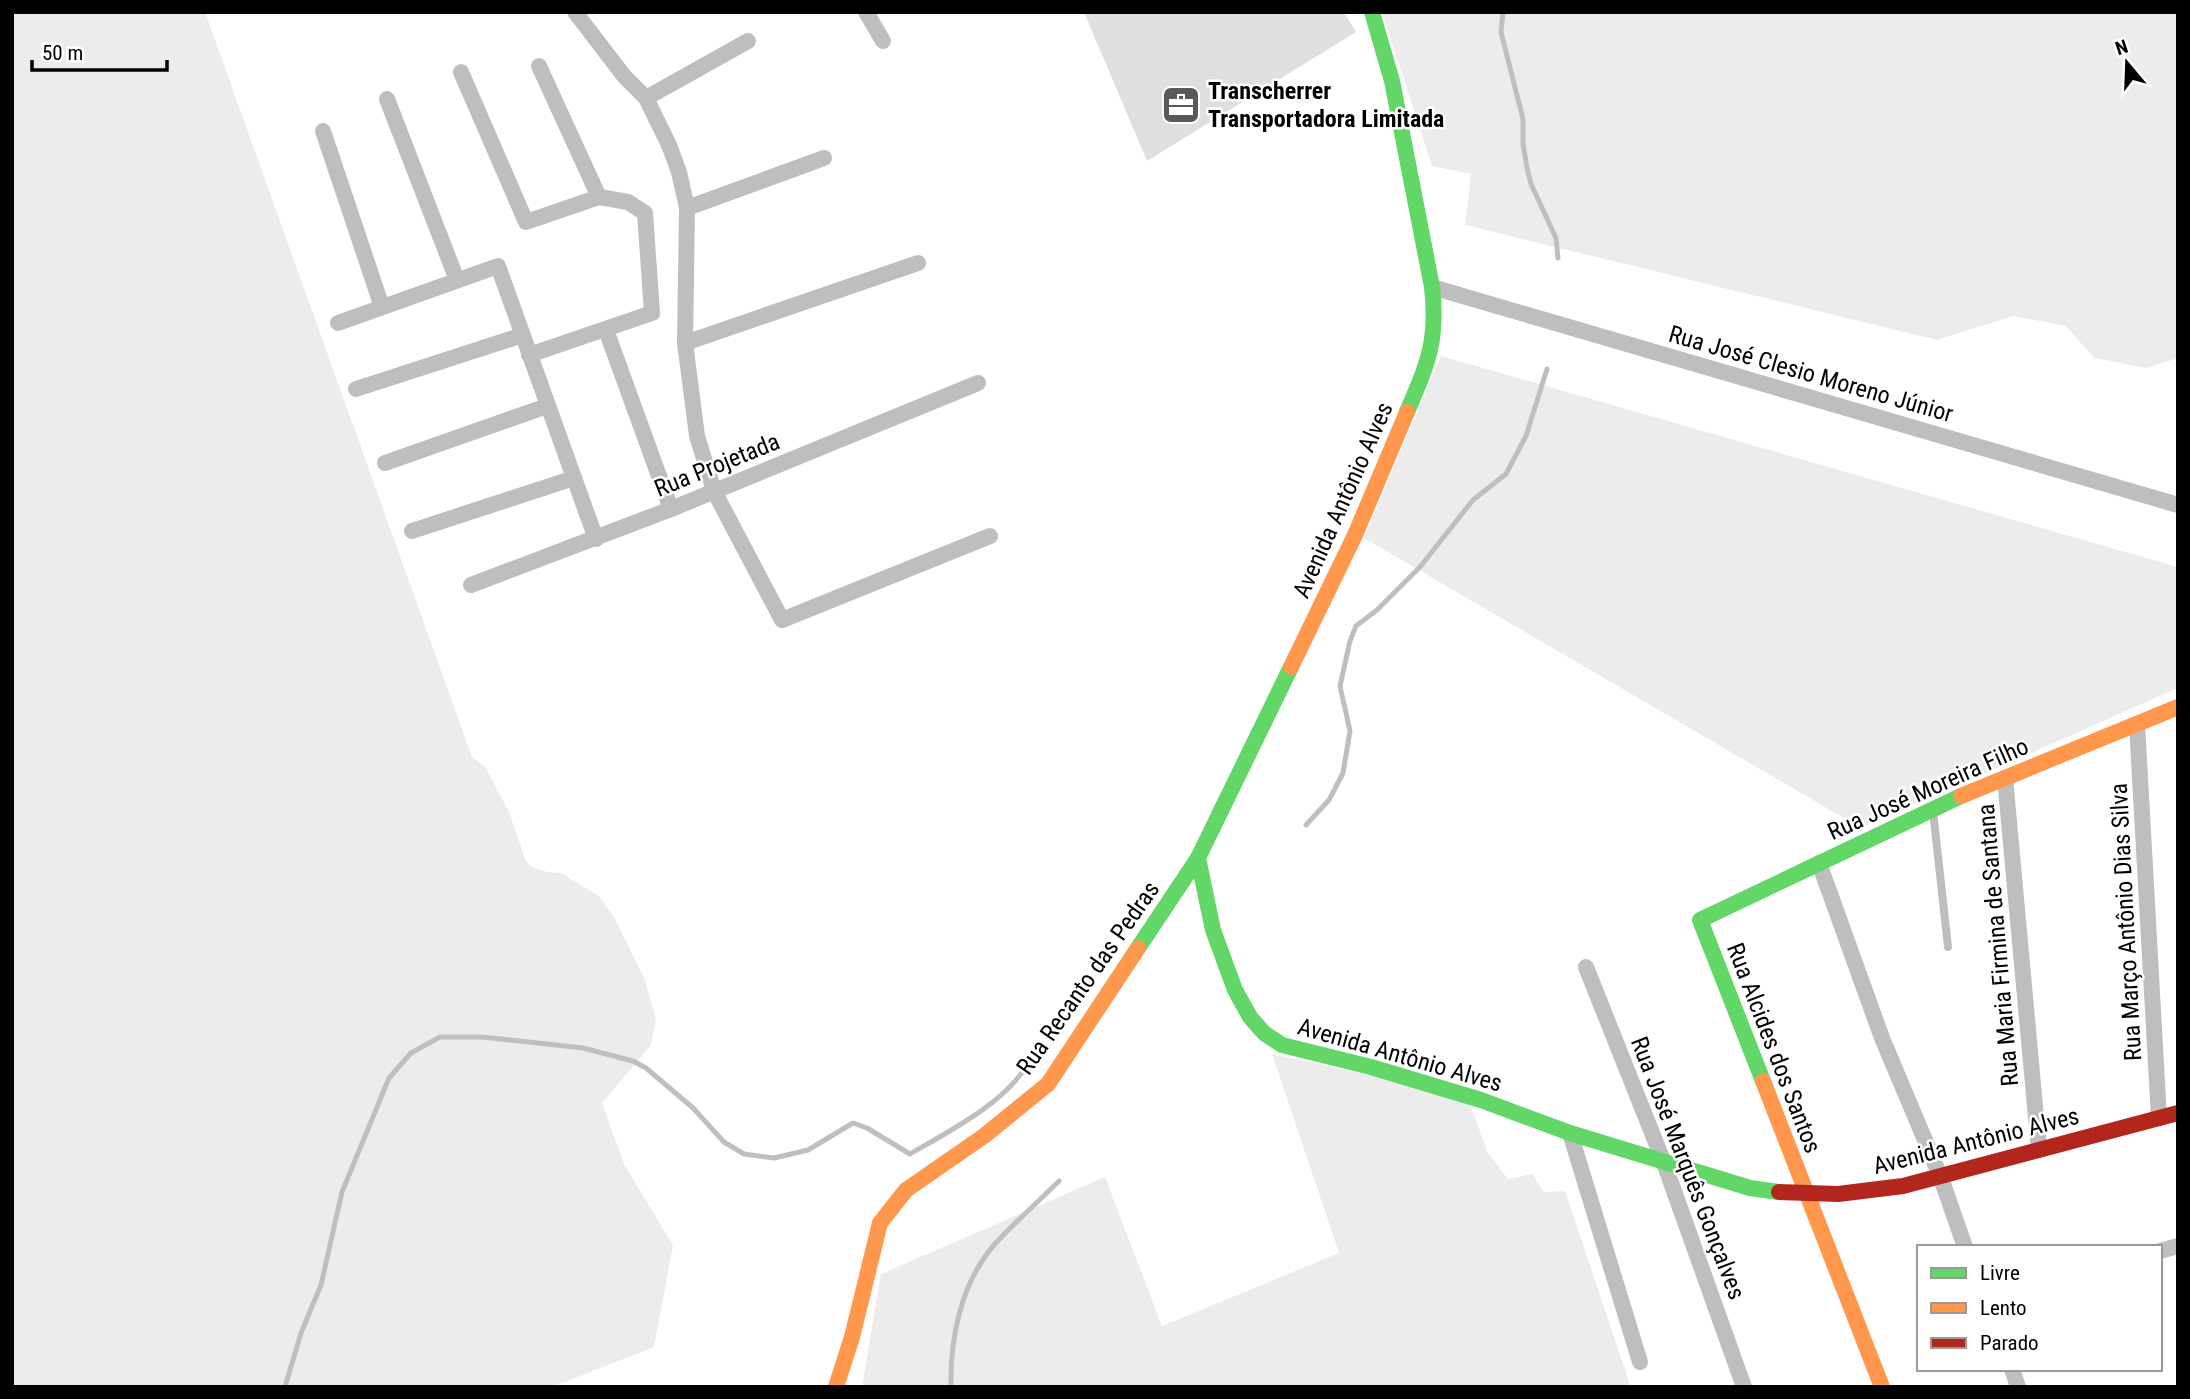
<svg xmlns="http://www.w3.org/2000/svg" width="2190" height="1399" font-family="'Roboto Condensed',sans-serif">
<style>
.green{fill:#ececec}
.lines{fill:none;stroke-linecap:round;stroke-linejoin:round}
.stream{stroke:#bfbfbf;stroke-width:5}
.building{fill:#dfdfdf}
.lane{stroke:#bebebe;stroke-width:8}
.street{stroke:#bebebe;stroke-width:16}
.fast{stroke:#63d668;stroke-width:16}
.slow{stroke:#ff974d;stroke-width:16}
.jam{stroke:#b3261e;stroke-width:16}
.labels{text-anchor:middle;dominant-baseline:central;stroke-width:5;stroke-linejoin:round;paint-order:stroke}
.poi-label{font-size:24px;font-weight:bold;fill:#000;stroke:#fff;text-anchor:start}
.street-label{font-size:24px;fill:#000;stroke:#fff}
</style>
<rect width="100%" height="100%" fill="#fff"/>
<!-- green -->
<g class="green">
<polygon points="12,12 205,12 472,757 485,767 509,812 525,859 530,866 547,872 561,873 599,896 615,919 645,980 656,1019 651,1045 602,1103 624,1164 673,1245 654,1347 552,1387 12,1387"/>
<polygon points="1382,12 2178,12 2178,358 2146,368 2094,358 2066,326 2013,316 1937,340 1465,225 1471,174 1432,166"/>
<polygon points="1441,356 2178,567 2178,688 1861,828 1364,538"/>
<polygon points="1272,1054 1467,1096 1488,1153 1508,1179 1532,1174 1544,1192 1565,1191 1631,1387 862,1387 881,1274 1105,1177 1162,1326 1339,1253"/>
</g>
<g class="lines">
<!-- stream -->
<g class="stream">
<polyline points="1503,12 1501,32 1523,119 1523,144 1527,168 1531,184 1556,238 1558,258"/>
<polyline points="1306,825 1329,800 1343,773 1350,731 1340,686 1350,641 1356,626 1377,610 1420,567 1473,500 1506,474 1526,436 1547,369"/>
<path d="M285,1387l16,-54 20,-48 21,-93 47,-114 22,-25 29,-16h42l101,11 50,13 13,7 47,40 31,34 20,12 30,4 34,-8 45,-27 14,5 43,26c38,-22 97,-52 118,-91"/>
<path d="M951,1387c-1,-49 10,-104 43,-142 20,-22 44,-43 65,-64"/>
</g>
</g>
<!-- building -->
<polygon class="building" points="1084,12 1344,12 1356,32 1147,161"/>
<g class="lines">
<!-- lane -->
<polyline class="lane" points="1933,811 1948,947"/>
<!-- street -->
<g class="street">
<polyline points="575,12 624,76 646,98 669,145 679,172 687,208 685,343 697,436 714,491 782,620 990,536"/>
<polyline points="866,12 883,41"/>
<polyline points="461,72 526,222 599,197 539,66"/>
<polyline points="646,98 748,41"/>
<polyline points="387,99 457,280"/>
<polyline points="323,131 382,307"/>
<polyline points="687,208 824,158"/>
<polyline points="1432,287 2178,505"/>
<polyline points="338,323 498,266 596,539"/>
<polyline points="606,330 671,509"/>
<polyline points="685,343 918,263"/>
<polyline points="529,355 652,313 645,213 628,202 599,197"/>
<polyline points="356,389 523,335"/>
<polyline points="385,463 547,406"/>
<polyline points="412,531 574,478"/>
<polyline points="471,585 671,509 978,383"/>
<polyline points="2137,724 2159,1118"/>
<polyline points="2005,778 2039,1150"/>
<polyline points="1819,863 1882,1038 1941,1178 1965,1247"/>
<polyline points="1586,967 1664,1163 1744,1387"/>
<polyline points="1570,1133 1640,1362"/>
<polyline points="2160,1251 2178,1246"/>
<polyline points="2012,1369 2018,1387"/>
</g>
<!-- fast -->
<g class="fast">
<path d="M1372,12l20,69 40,206c6,54 -4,76 -25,125"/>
<polyline points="1198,858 1213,930 1235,990 1250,1017 1264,1033 1282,1045 1371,1067 1481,1100 1570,1133 1750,1188 1779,1192"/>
<polyline points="1138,948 1198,858 1291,667"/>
<polyline points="1763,1081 1700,920 1961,796"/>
</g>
<!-- slow -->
<g class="slow">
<polyline points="1291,667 1355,535 1407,412"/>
<polyline points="1961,796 2178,707"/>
<polyline points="1763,1081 1882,1387"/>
<polyline points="836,1387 852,1337 880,1223 906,1190 984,1136 1048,1084 1138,948"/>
</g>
<!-- jam -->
<polyline class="jam" points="1779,1192 1838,1194 1903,1186 2178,1113"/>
</g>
<!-- icons -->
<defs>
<symbol id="office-square" viewBox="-11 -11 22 22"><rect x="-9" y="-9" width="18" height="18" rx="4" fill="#595959" stroke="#fff"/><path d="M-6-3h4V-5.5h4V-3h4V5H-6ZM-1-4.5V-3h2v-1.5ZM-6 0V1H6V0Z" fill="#fff"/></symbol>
</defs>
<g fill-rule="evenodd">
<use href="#office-square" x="1159" y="83" width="44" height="44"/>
</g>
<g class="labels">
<!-- poi labels -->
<g class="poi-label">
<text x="1208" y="91">Transcherrer<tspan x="1208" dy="28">Transportadora Limitada</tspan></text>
</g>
<!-- street labels -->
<g class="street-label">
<text transform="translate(1811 374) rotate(16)">Rua José Clesio Moreno Júnior</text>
<text transform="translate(717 465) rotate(-22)">Rua Projetada</text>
<text transform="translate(1343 500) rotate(-66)">Avenida Antônio Alves</text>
<text transform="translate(1928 789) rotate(-24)">Rua José Moreira Filho</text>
<text transform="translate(2126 922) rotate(-93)">Rua Março Antônio Dias Silva</text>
<text transform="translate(1998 945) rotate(-95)">Rua Maria Firmina de Santana</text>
<text transform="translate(1088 978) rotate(-55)">Rua Recanto das Pedras</text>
<text transform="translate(1774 1048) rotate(69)">Rua Alcides dos Santos</text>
<text transform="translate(1400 1055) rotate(16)">Avenida Antônio Alves</text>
<text transform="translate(1976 1141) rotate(-14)">Avenida Antônio Alves</text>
<text transform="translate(1688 1168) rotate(69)">Rua José Marquês Gonçalves</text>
</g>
</g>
<!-- border -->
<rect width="2190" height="1399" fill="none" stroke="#000000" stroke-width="28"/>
<!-- legend -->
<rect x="1917" y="1245" width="245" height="126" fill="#ffffff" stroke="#999999" stroke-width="2"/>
<rect x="1931" y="1268" width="35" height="10" fill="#63d668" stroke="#999999" stroke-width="2"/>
<text x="1980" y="1280" font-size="21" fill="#000000">Livre</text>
<rect x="1931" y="1303" width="35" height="10" fill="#ff974d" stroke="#999999" stroke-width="2"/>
<text x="1980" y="1315" font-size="21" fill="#000000">Lento</text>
<rect x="1931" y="1338" width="35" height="10" fill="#b3261e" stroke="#999999" stroke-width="2"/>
<text x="1980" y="1350" font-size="21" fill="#000000">Parado</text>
<!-- north arrow -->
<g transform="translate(2127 63) rotate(341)" stroke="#ffffff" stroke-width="5" paint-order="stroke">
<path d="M0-5L12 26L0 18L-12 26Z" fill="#000000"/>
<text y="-10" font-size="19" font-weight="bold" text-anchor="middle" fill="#000000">N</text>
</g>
<!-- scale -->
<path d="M32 60v10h135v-10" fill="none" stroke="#000000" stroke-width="3.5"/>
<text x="42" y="60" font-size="21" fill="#000000" stroke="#ffffff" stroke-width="5" paint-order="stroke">50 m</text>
</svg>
